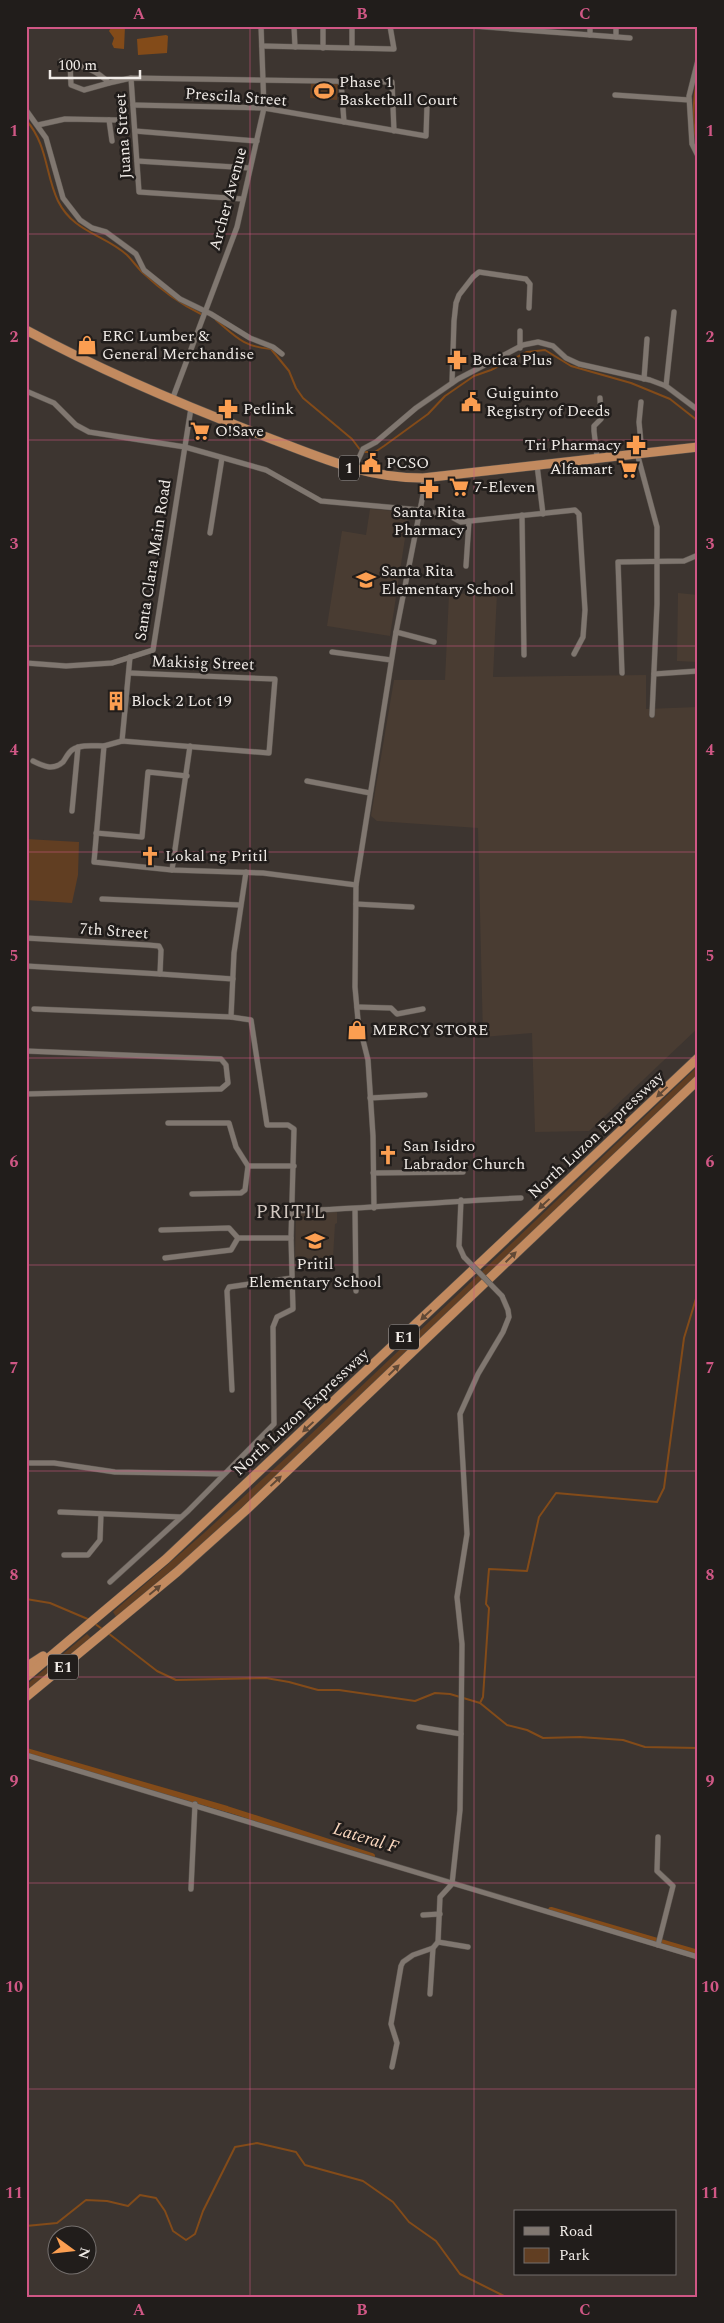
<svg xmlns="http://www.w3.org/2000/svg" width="724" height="2323" font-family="Spectral,serif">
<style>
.built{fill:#493c32}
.green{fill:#613e22}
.water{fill:#834b19}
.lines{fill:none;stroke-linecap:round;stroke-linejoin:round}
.stream{stroke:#834b19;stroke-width:2}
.canal{stroke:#834b19;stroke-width:6}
.street-casing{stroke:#59534d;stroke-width:6}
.highway-casing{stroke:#59534d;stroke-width:10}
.street{stroke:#807770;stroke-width:5}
.highway{stroke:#c28a5f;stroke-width:9}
.street-bridge-casing{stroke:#59534d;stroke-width:6;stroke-linecap:butt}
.street-bridge{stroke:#807770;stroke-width:5}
.oneway{fill:#614936}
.grid{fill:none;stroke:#d05785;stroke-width:1;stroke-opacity:0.55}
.labels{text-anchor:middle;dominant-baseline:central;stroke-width:5;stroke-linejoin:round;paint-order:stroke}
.shield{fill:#211d1b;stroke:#b2adaa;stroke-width:1}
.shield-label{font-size:15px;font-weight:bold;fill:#f0ebe7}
.poi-label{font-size:16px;fill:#f0ebe7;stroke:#211d1b;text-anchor:start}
.street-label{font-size:16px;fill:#f0ebe7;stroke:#211d1b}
.water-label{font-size:18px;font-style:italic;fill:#fbd8bf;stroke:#211d1b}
.quarter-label{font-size:19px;letter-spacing:1px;fill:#d1c7c0;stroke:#211d1b}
.neatline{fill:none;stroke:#d05785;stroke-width:2}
.grid-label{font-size:16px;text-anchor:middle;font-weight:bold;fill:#d05785}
</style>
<rect width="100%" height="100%" fill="#3d3530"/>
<!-- built -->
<g class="built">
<polygon points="370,509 409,512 390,636 327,626 342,531 366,535"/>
<polygon points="497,593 493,677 646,675 646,709 698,707 698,1028 589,1131 535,1132 532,1033 483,1037 478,828 377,821 371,816 394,680 445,680 449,594"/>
<polygon points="678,593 698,595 698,662 677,661"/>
<polygon points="337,1212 337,1223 335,1224 333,1258 295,1258 296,1213"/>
</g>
<!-- green -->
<g class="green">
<polygon points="311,83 338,84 337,100 310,98"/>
<polygon points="26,839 79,842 78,875 72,903 26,900"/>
<polygon points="698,1066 698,1077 293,1460 208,1539 117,1618 113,1612 204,1533 289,1455"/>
<polygon points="87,1634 91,1638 26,1693 26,1685"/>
</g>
<!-- water -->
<g class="water">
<polygon points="112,26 125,26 124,49 114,48 112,44 114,38 109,31"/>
<polygon points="166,35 168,36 167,53 138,55 137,39"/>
</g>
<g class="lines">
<!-- stream -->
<g class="stream">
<path d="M698,75c-5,24 -7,49 0,73"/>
<path d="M26,120c22,25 19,54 32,81 16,32 46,33 69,54 5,5 10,12 15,17 18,17 36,31 59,42"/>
<path d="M216,320c20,17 28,27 55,29l18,22 7,17 7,10 49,41 9,12 4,1h10l9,-6 44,-32 17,-18 29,-20 17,-6 36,-18 18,-2 26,16 60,17 39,16 28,22"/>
<polyline points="26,1599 50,1603 90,1620"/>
<polyline points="94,1623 102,1629"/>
<polyline points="108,1633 157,1671 176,1680 266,1678 289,1682 318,1690 339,1690 415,1701 435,1693 450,1694 480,1703 507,1725 527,1730 543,1738 580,1737 623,1740 645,1747 698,1748"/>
<polyline points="480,1703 483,1697 489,1608 486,1604 489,1569 527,1571 539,1517 556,1493 657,1502 664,1488 684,1338 698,1292"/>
<polyline points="26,2226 57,2223 86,2200 107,2201 128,2206 140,2195 156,2198 165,2211 173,2231 186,2240 195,2234 203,2211 235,2147 257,2143 296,2152 305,2165 363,2181 393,2202 409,2222 436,2241 460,2274 506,2297"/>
</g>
<!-- canal -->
<g class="canal">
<polyline points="26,1751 227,1809 372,1856"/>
<polyline points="551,1910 698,1953"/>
</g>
<defs>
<g id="street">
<polyline points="294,26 295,47"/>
<polyline points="323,26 323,48"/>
<polyline points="473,26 630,38"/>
<polyline points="590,35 590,26"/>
<polyline points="616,37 616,26"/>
<polyline points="262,46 394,49 390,26"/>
<polyline points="352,48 352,26"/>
<polyline points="698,60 689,96 692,144 698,156"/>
<path d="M61,61c19,5 34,7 48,22l-25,7 -13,-5 -1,-22"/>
<polyline points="131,78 139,192 243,199"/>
<polyline points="341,81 344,122"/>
<polyline points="109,83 131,78 392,82 394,131"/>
<polyline points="615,95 689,100"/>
<polyline points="133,105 264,108 426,136 427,106"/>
<polyline points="26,110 46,138 63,198 80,220 92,228 106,232 136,254 144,270 180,299 211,314 250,338 273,347 282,354"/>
<polyline points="109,120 112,141"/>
<polyline points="38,125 65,119 117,120"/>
<polyline points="135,131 257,141"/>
<polyline points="137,161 250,168"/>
<polyline points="520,348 520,331"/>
<polyline points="644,379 647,339"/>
<polyline points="452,383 454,321 456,303 459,295 473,277 479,272 526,279 530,284 529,308"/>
<polyline points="666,386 674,312"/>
<polyline points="26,391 54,403 76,425 89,432 185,447 266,470 321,501 420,510 450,516 461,522 575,510 579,514 585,610 583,637 574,654"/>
<polyline points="172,400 237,227 264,108 261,26"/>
<polyline points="641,402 639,422 642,453"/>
<polyline points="637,453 657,527 657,604 652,715"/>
<polyline points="597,457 594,431 594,426 601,419 600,398"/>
<polyline points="537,465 543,514"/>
<polyline points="354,469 363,449 376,442 416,408 458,379 523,345 538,342 553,346 566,358 579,364 650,380 666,386 698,410"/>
<polyline points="522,515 524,655"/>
<polyline points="210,533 222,458"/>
<polyline points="466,566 469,521"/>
<polyline points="396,632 434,642"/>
<polyline points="332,652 391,660"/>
<polyline points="26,663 66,666 112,663 153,650 191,408"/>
<polyline points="130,673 275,679 269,753 122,741 104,746 94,862 172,870 263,873 356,885"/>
<polyline points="622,673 618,562 684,561 698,555"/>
<polyline points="654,674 698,671"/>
<polyline points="122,741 130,657"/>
<path d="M33,761c10,5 20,10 30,1 3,-4 5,-9 9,-12 9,-6 22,-4 32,-4"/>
<polyline points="307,781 370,793"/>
<polyline points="72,811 78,747"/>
<polyline points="96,833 142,837 148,772 187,776"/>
<polyline points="172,870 190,746"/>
<polyline points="102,899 240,905"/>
<polyline points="356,904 412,907"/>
<polyline points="26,938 148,945 159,946 161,950 160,974 26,966"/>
<polyline points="160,974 233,979"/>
<polyline points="357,1007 391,1008 397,1014 423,1009"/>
<polyline points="34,1009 231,1017 251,1020 267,1125 288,1125 294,1129 291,1238 293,1309 277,1317 273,1327 274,1424 188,1511 110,1582"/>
<polyline points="231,1017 234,953 246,872"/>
<polyline points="26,1051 221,1059 226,1065 228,1083 221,1089 26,1094"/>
<polyline points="370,1098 425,1095"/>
<polyline points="168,1123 229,1123 236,1147 248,1166 294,1166"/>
<polyline points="373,1173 463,1172"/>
<polyline points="192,1194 241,1193 245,1190 248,1166"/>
<polyline points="461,1200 459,1246 464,1257"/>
<polyline points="374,1208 373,1136 368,1060 358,1020 355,987 356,885 396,632 420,510 424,490 423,478"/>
<polyline points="355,1209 356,1291"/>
<path d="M292,1211c77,-2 153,-10 229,-13"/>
<polyline points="161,1230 229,1228 238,1238 291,1238"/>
<polyline points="165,1258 231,1250 238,1238"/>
<polyline points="232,1390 227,1291 229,1287 292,1278"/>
<polyline points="26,1463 54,1463 115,1472 224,1474"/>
<polyline points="60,1512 181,1517"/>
<polyline points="64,1555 88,1555 100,1540 101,1514"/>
<polyline points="419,1727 461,1734"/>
<polyline points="26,1755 698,1957"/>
<polyline points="658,1837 657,1871 673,1886 658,1945"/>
<polyline points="191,1889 195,1804"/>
<polyline points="423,1915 440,1914"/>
<polyline points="438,1942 468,1947"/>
<polyline points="430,1994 433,1948"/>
<polyline points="392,2067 397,2043 391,2024 401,1966 403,1962 413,1955 433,1948 438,1942 440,1897 452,1884 460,1810 461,1734 462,1644 457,1597 467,1534 460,1414 478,1374 503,1332 509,1317 508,1310 502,1296"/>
</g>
<g id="highway">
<path d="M26,330c78,42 161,77 243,108 53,20 96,40 154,40l275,-31"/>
<polyline points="26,1667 43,1656"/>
<polyline points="26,1677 166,1559 698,1058"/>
<polyline points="26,1697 177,1572 245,1511 698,1080"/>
</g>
</defs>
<!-- street casing -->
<use href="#street" class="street-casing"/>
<!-- highway casing -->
<use href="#highway" class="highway-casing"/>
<!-- street -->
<use href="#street" class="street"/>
<!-- highway -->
<use href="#highway" class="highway"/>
<defs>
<polyline id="street-bridge" points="464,1257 502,1296"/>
</defs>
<!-- street-bridge casing -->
<use href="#street-bridge" class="street-bridge-casing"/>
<!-- street-bridge -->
<use href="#street-bridge" class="street-bridge"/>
</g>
<!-- one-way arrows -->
<defs><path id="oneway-solid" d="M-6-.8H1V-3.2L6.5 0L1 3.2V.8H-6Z" transform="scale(1.25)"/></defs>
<g class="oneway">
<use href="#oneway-solid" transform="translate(662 1092) rotate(137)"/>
<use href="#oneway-solid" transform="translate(544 1204) rotate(137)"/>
<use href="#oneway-solid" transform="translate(511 1257) rotate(-44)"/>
<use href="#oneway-solid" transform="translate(426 1315) rotate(137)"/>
<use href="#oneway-solid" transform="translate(394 1370) rotate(-44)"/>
<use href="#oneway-solid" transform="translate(308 1427) rotate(137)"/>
<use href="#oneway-solid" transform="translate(276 1481) rotate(-43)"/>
<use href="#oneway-solid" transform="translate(155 1590) rotate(-40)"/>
</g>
<!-- grid -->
<path class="grid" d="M250,26v2271M474,26v2271M26,234h672M26,440h672M26,646h672M26,852h672M26,1058h672M26,1265h672M26,1471h672M26,1677h672M26,1883h672M26,2089h672"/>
<!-- icons -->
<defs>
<symbol id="stadium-bare" viewBox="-9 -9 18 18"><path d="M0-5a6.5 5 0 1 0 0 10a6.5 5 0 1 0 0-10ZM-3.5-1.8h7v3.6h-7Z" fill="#fb9e51" stroke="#211d1b" stroke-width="2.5" paint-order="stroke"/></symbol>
<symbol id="shop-bare" viewBox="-9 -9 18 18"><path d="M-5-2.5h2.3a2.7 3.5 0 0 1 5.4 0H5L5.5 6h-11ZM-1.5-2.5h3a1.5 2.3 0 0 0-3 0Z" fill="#fb9e51" stroke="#211d1b" stroke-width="2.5" paint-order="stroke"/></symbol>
<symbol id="pharmacy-bare" viewBox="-9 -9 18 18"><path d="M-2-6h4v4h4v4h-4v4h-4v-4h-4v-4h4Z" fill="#fb9e51" stroke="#211d1b" stroke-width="2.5" paint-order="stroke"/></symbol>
<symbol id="civic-bare" viewBox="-9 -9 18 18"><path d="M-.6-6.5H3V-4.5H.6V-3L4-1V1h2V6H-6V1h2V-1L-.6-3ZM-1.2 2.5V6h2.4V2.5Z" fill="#fb9e51" stroke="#211d1b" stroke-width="2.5" paint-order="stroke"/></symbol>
<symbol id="supermarket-bare" viewBox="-9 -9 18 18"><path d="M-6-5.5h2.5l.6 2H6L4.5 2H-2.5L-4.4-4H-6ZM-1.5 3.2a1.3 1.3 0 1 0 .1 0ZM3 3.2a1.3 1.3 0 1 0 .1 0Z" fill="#fb9e51" stroke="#211d1b" stroke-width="2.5" paint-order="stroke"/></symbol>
<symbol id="school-bare" viewBox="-9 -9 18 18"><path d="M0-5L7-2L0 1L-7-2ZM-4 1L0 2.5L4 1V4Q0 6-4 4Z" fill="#fb9e51" stroke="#211d1b" stroke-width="2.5" paint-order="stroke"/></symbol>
<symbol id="building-bare" viewBox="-9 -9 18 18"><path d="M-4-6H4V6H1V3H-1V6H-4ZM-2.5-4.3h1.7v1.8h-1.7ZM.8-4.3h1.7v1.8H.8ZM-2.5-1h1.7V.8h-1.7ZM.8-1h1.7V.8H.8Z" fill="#fb9e51" stroke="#211d1b" stroke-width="2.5" paint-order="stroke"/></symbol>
<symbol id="church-bare" viewBox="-9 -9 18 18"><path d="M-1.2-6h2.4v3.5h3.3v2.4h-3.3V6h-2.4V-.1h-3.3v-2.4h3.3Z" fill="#fb9e51" stroke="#211d1b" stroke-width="2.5" paint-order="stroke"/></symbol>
</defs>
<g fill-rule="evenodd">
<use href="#stadium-bare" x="310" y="77" width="28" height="28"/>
<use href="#shop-bare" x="73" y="331" width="28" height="28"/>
<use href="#pharmacy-bare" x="443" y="346" width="28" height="28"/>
<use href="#civic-bare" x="457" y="388" width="28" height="28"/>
<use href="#pharmacy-bare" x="214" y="395" width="28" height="28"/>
<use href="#supermarket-bare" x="186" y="417" width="28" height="28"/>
<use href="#pharmacy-bare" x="622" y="431" width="28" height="28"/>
<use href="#civic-bare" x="357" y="449" width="28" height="28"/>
<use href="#supermarket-bare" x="614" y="455" width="28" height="28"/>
<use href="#supermarket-bare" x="445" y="473" width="28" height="28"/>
<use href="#pharmacy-bare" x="415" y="475" width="28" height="28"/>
<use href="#school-bare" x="352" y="566" width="28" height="28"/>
<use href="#building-bare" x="102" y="687" width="28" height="28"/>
<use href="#church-bare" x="136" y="842" width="28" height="28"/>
<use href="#shop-bare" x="343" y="1016" width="28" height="28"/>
<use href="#church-bare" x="374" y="1141" width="28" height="28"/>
<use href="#school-bare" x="301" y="1227" width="28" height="28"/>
</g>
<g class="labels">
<!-- shield labels -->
<g class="shield">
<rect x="339" y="455.5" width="20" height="25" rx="4"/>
<rect x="389" y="1324.5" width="30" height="25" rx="4"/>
<rect x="48" y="1654.5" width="30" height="25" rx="4"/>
</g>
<g class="shield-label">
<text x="349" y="468">1</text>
<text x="404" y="1337">E1</text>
<text x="63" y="1667">E1</text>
</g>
<!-- poi labels -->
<g class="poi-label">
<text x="339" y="82">Phase 1<tspan x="339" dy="18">Basketball Court</tspan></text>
<text x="102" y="336">ERC Lumber &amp;<tspan x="102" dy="18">General Merchandise</tspan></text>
<text x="472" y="360">Botica Plus</text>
<text x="486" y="393">Guiguinto<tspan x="486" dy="18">Registry of Deeds</tspan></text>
<text x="243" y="409">Petlink</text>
<text x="215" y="431">O!Save</text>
<text x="621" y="445" text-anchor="end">Tri Pharmacy</text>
<text x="386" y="463">PCSO</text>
<text x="613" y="469" text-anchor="end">Alfamart</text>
<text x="474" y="487">7-Eleven</text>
<text x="429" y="512" text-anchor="middle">Santa Rita<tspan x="429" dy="18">Pharmacy</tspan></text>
<text x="381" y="571">Santa Rita<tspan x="381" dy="18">Elementary School</tspan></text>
<text x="131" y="701">Block 2 Lot 19</text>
<text x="165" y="856">Lokal ng Pritil</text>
<text x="372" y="1030">MERCY STORE</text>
<text x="403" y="1146">San Isidro<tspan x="403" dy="18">Labrador Church</tspan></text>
<text x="315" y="1264" text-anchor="middle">Pritil<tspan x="315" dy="18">Elementary School</tspan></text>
</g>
<!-- street labels -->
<g class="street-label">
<text transform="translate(236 97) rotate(4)">Prescila Street</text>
<text transform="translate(123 136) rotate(-94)">Juana Street</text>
<text transform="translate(228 199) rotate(-75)">Archer Avenue</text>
<text transform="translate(153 560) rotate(-81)">Santa Clara Main Road</text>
<text transform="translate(203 663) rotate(2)">Makisig Street</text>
<text transform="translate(114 931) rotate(4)">7th Street</text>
<text transform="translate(596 1135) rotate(-43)">North Luzon Expressway</text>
<text transform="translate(301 1412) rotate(-43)">North Luzon Expressway</text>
</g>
<!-- water labels -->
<g class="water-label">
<text transform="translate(366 1838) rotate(17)">Lateral F</text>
</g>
<!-- quarter labels -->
<g class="quarter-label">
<text x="291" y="1212">PRITIL</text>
</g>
</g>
<!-- border -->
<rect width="724" height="2323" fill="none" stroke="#211d1b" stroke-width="55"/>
<!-- legend -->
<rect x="514" y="2210" width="162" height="65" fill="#211d1b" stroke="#746f6d"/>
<rect x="524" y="2227" width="25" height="8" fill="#807770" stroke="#746f6d"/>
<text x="559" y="2236" font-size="15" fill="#f0ebe7">Road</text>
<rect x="524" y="2248" width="25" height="15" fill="#613e22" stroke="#746f6d"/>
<text x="559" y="2260" font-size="15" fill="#f0ebe7">Park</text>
<!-- north arrow -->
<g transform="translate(72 2250) rotate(105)"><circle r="24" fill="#211d1b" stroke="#746f6d"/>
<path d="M0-4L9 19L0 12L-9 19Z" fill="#fb9e51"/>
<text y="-8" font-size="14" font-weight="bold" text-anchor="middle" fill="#f0ebe7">N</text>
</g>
<!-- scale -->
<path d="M50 70v8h90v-8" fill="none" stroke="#f0ebe7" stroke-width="2.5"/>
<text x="58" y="70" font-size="15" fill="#f0ebe7" stroke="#211d1b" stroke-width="4" paint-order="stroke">100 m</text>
<rect x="28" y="28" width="668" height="2268" class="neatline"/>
<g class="grid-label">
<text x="139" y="19">A</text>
<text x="362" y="19">B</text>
<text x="585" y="19">C</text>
<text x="14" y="136">1</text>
<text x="710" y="136">1</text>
<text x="14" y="342">2</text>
<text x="710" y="342">2</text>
<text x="14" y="549">3</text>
<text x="710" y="549">3</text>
<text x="14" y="755">4</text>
<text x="710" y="755">4</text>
<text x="14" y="961">5</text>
<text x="710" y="961">5</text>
<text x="14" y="1167">6</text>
<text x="710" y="1167">6</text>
<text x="14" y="1373">7</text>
<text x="710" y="1373">7</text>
<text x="14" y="1580">8</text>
<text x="710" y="1580">8</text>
<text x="14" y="1786">9</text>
<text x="710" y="1786">9</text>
<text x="14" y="1992">10</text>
<text x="710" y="1992">10</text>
<text x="14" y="2198">11</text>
<text x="710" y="2198">11</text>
<text x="139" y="2315">A</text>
<text x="362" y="2315">B</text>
<text x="585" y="2315">C</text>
</g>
</svg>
